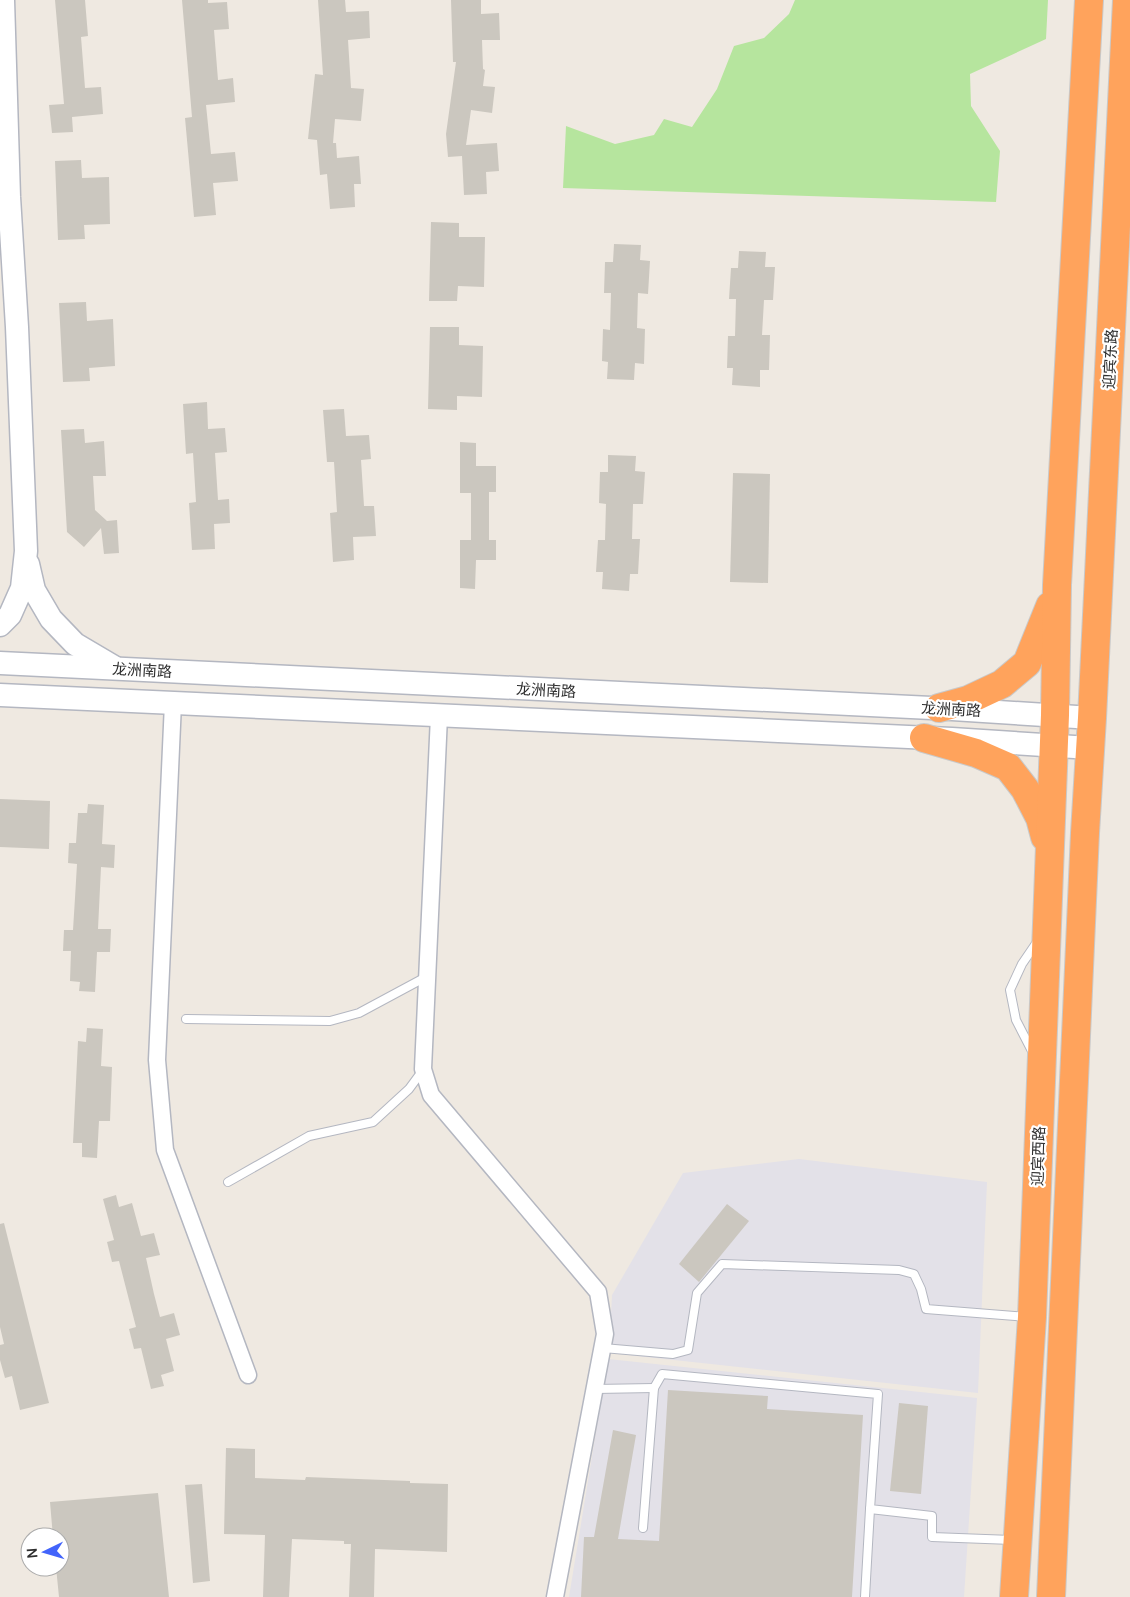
<svg xmlns="http://www.w3.org/2000/svg" width="1130" height="1597" font-family="Manrope,'Noto Sans SC',sans-serif">
<style>
.industrial{fill:#e3e1e8}
.green{fill:#b6e59e}
.building{fill:#cbc7bf}
.lines{fill:none;stroke-linecap:round;stroke-linejoin:round}
.lane-casing{stroke:#b4b7c1;stroke-width:10}
.street-casing{stroke:#b4b7c1;stroke-width:19}
.secondary-casing{stroke:#b4b7c1;stroke-width:25}
.highway-casing{stroke:#c9c9c9;stroke-width:30}
.lane{stroke:#fff;stroke-width:8}
.street{stroke:#fff;stroke-width:16}
.secondary{stroke:#fff;stroke-width:22}
.highway{stroke:#ffa35c;stroke-width:28}
.labels{text-anchor:middle;dominant-baseline:central;stroke-width:4.5;stroke-linejoin:round;paint-order:stroke}
.street-label{font-size:15px;fill:#2e2e2e;stroke:#fff}
</style>
<rect width="100%" height="100%" fill="#efe9e1"/>
<!-- industrial -->
<g class="industrial">
<polygon points="799,1159 987,1182 978,1393 609,1353 612,1295 683,1173"/>
<polygon points="608,1359 977,1398 964,1597 569,1597"/>
</g>
<!-- green -->
<polygon class="green" points="795,0 1048,0 1046,39 970,74 971,106 1000,151 996,202 563,188 566,126 615,144 654,135 664,119 692,127 717,89 734,46 764,38 789,14"/>
<!-- building -->
<g class="building">
<polygon points="55,0 85,0 88,36 81,37 85,88 101,87 103,114 72,117 73,132 52,133 49,105 64,104"/>
<polygon points="182,0 208,0 208,3 227,2 229,29 214,30 218,80 233,78 235,102 206,105 211,154 235,152 238,181 213,183 216,215 194,217 185,118 192,117"/>
<polygon points="318,0 345,0 346,12 369,11 370,38 348,40 351,88 364,89 361,121 335,119 333,143 336,143 337,158 359,156 361,184 354,184 355,207 330,209 327,174 320,175 317,140 308,139 315,74 323,75"/>
<polygon points="451,0 481,0 481,14 499,13 500,40 482,40 483,69 485,70 483,86 495,87 492,113 471,110 466,145 497,143 499,171 486,172 487,194 464,195 462,156 448,157 446,134 456,62 453,62"/>
<polygon points="81,160 82,178 109,177 110,224 84,225 85,239 58,240 55,161"/>
<polygon points="431,222 459,223 459,237 485,237 484,287 458,286 457,301 429,301"/>
<polygon points="614,244 641,245 640,260 650,261 648,294 638,293 637,328 645,329 644,364 635,363 634,380 607,379 608,362 602,361 603,329 610,330 611,293 604,293 605,262 613,262"/>
<polygon points="739,251 766,252 765,267 775,267 773,300 764,300 762,335 770,335 769,370 760,370 760,387 732,385 733,368 727,368 728,336 735,336 736,299 729,299 731,268 738,268"/>
<polygon points="86,302 87,321 113,319 115,366 89,368 90,381 63,382 59,303"/>
<polygon points="430,327 459,327 459,345 483,346 482,397 457,396 457,410 428,409"/>
<polygon points="207,402 208,429 225,428 227,452 215,453 218,500 229,499 230,523 214,524 215,549 192,550 189,503 196,502 193,453 186,454 183,404"/>
<polygon points="344,409 346,436 369,435 371,459 361,460 364,506 374,506 376,536 353,537 354,560 333,562 330,513 337,512 334,462 327,462 323,410"/>
<polygon points="84,429 85,443 104,441 106,476 93,476 95,510 107,521 117,520 119,553 104,554 101,528 84,547 67,532 61,430"/>
<polygon points="460,442 476,443 476,466 496,466 496,492 489,492 489,540 496,540 496,560 476,560 475,589 460,588 460,540 471,540 471,493 460,493"/>
<polygon points="608,455 636,456 635,471 645,472 643,504 633,504 632,539 640,539 638,574 630,574 629,591 602,589 603,572 596,572 598,540 605,540 606,504 599,503 600,472 608,472"/>
<polygon points="733,473 770,474 768,583 730,582"/>
<polygon points="0,799 50,801 49,849 0,847"/>
<polygon points="88,804 104,805 102,844 115,845 114,868 101,867 98,929 111,929 110,952 97,952 95,992 79,991 80,982 70,981 71,951 63,951 64,930 73,930 75,898 77,864 68,863 69,843 76,843 78,813 87,813"/>
<polygon points="87,1028 103,1029 101,1066 112,1067 110,1121 99,1121 97,1158 82,1157 82,1143 73,1143 78,1041 86,1042"/>
<polygon points="116,1195 119,1207 132,1203 141,1236 154,1233 160,1255 146,1258 154,1294 160,1317 174,1313 180,1335 166,1339 174,1371 161,1375 164,1386 151,1389 141,1348 134,1349 129,1329 136,1327 119,1261 112,1262 107,1242 114,1240 103,1199"/>
<polygon points="727,1204 749,1221 699,1282 679,1264"/>
<polygon points="4,1223 49,1403 20,1410 12,1376 5,1378 0,1360 0,1345 4,1344 0,1327 0,1224"/>
<polygon points="668,1390 768,1396 767,1409 863,1415 852,1597 581,1597 584,1537 594,1537 613,1430 636,1435 618,1539 659,1541"/>
<polygon points="899,1403 928,1406 921,1494 890,1491"/>
<polygon points="226,1448 255,1449 255,1478 305,1480 306,1477 410,1481 410,1483 448,1484 447,1552 375,1549 374,1597 349,1597 351,1544 344,1544 344,1541 292,1539 289,1597 263,1597 265,1535 224,1534"/>
<polygon points="202,1484 210,1581 193,1583 185,1485"/>
<polygon points="158,1493 169,1597 59,1597 56,1567 60,1567 60,1537 53,1537 50,1502"/>
</g>
<g class="lines">
<defs>
<g id="lane">
<polyline points="186,1019 330,1021 359,1013 426,977"/>
<polyline points="1033,1053 1016,1020 1010,990 1022,964 1037,942"/>
<polyline points="228,1182 309,1136 373,1122 409,1089 423,1070"/>
<polyline points="603,1348 673,1354 688,1350 697,1293 722,1264 899,1270 914,1274 921,1289 926,1309 1027,1317"/>
<polyline points="595,1389 654,1388"/>
<polyline points="643,1528 654,1388 662,1374 878,1394 870,1509 932,1516 932,1537 1012,1540"/>
<polyline points="865,1597 870,1509"/>
</g>
<g id="street">
<polyline points="173,703 157,1060 165,1150 248,1375"/>
<polyline points="439,716 423,1069 431,1095 598,1292 605,1334 555,1597"/>
</g>
<g id="secondary">
<polyline points="28,564 34,590 51,619 75,644 114,667"/>
<polyline points="0,625 10,615 22,588 26,551 17,327 9,197 3,0"/>
<polyline points="0,663 952,709 1092,718"/>
<polyline points="0,695 952,739 1090,748"/>
</g>
<g id="highway">
<polyline points="939,708 968,700 1002,684 1027,663 1050,606"/>
<polyline points="924,738 976,753 1008,767 1025,789 1040,818 1045,837"/>
<polyline points="1014,1597 1032,1317 1055,715 1057,585 1089,0"/>
<polyline points="1051,1597 1085,833 1092,718 1127,0"/>
</g>
</defs>
<!-- lane casing -->
<use href="#lane" class="lane-casing"/>
<!-- street casing -->
<use href="#street" class="street-casing"/>
<!-- secondary casing -->
<use href="#secondary" class="secondary-casing"/>
<!-- highway casing -->
<use href="#highway" class="highway-casing"/>
<!-- lane -->
<use href="#lane" class="lane"/>
<!-- street -->
<use href="#street" class="street"/>
<!-- secondary -->
<use href="#secondary" class="secondary"/>
<!-- highway -->
<use href="#highway" class="highway"/>
</g>
<g class="labels">
<!-- street labels -->
<g class="street-label">
<text transform="translate(1110 359) rotate(-87)">迎宾东路</text>
<text transform="translate(142 670) rotate(3)">龙洲南路</text>
<text transform="translate(546 690) rotate(3)">龙洲南路</text>
<text transform="translate(951 709) rotate(3)">龙洲南路</text>
<text transform="translate(1038 1156) rotate(-88)">迎宾西路</text>
</g>
</g>
<!-- north arrow -->
<g transform="translate(45 1552) rotate(265)"><circle r="24" fill="#ffffff" stroke="#ababab"/>
<path d="M0-4L9 19L0 12L-9 19Z" fill="#4264fb"/>
<text y="-8" font-size="14" font-weight="bold" text-anchor="middle" fill="#2e2e2e">N</text>
</g>
</svg>
